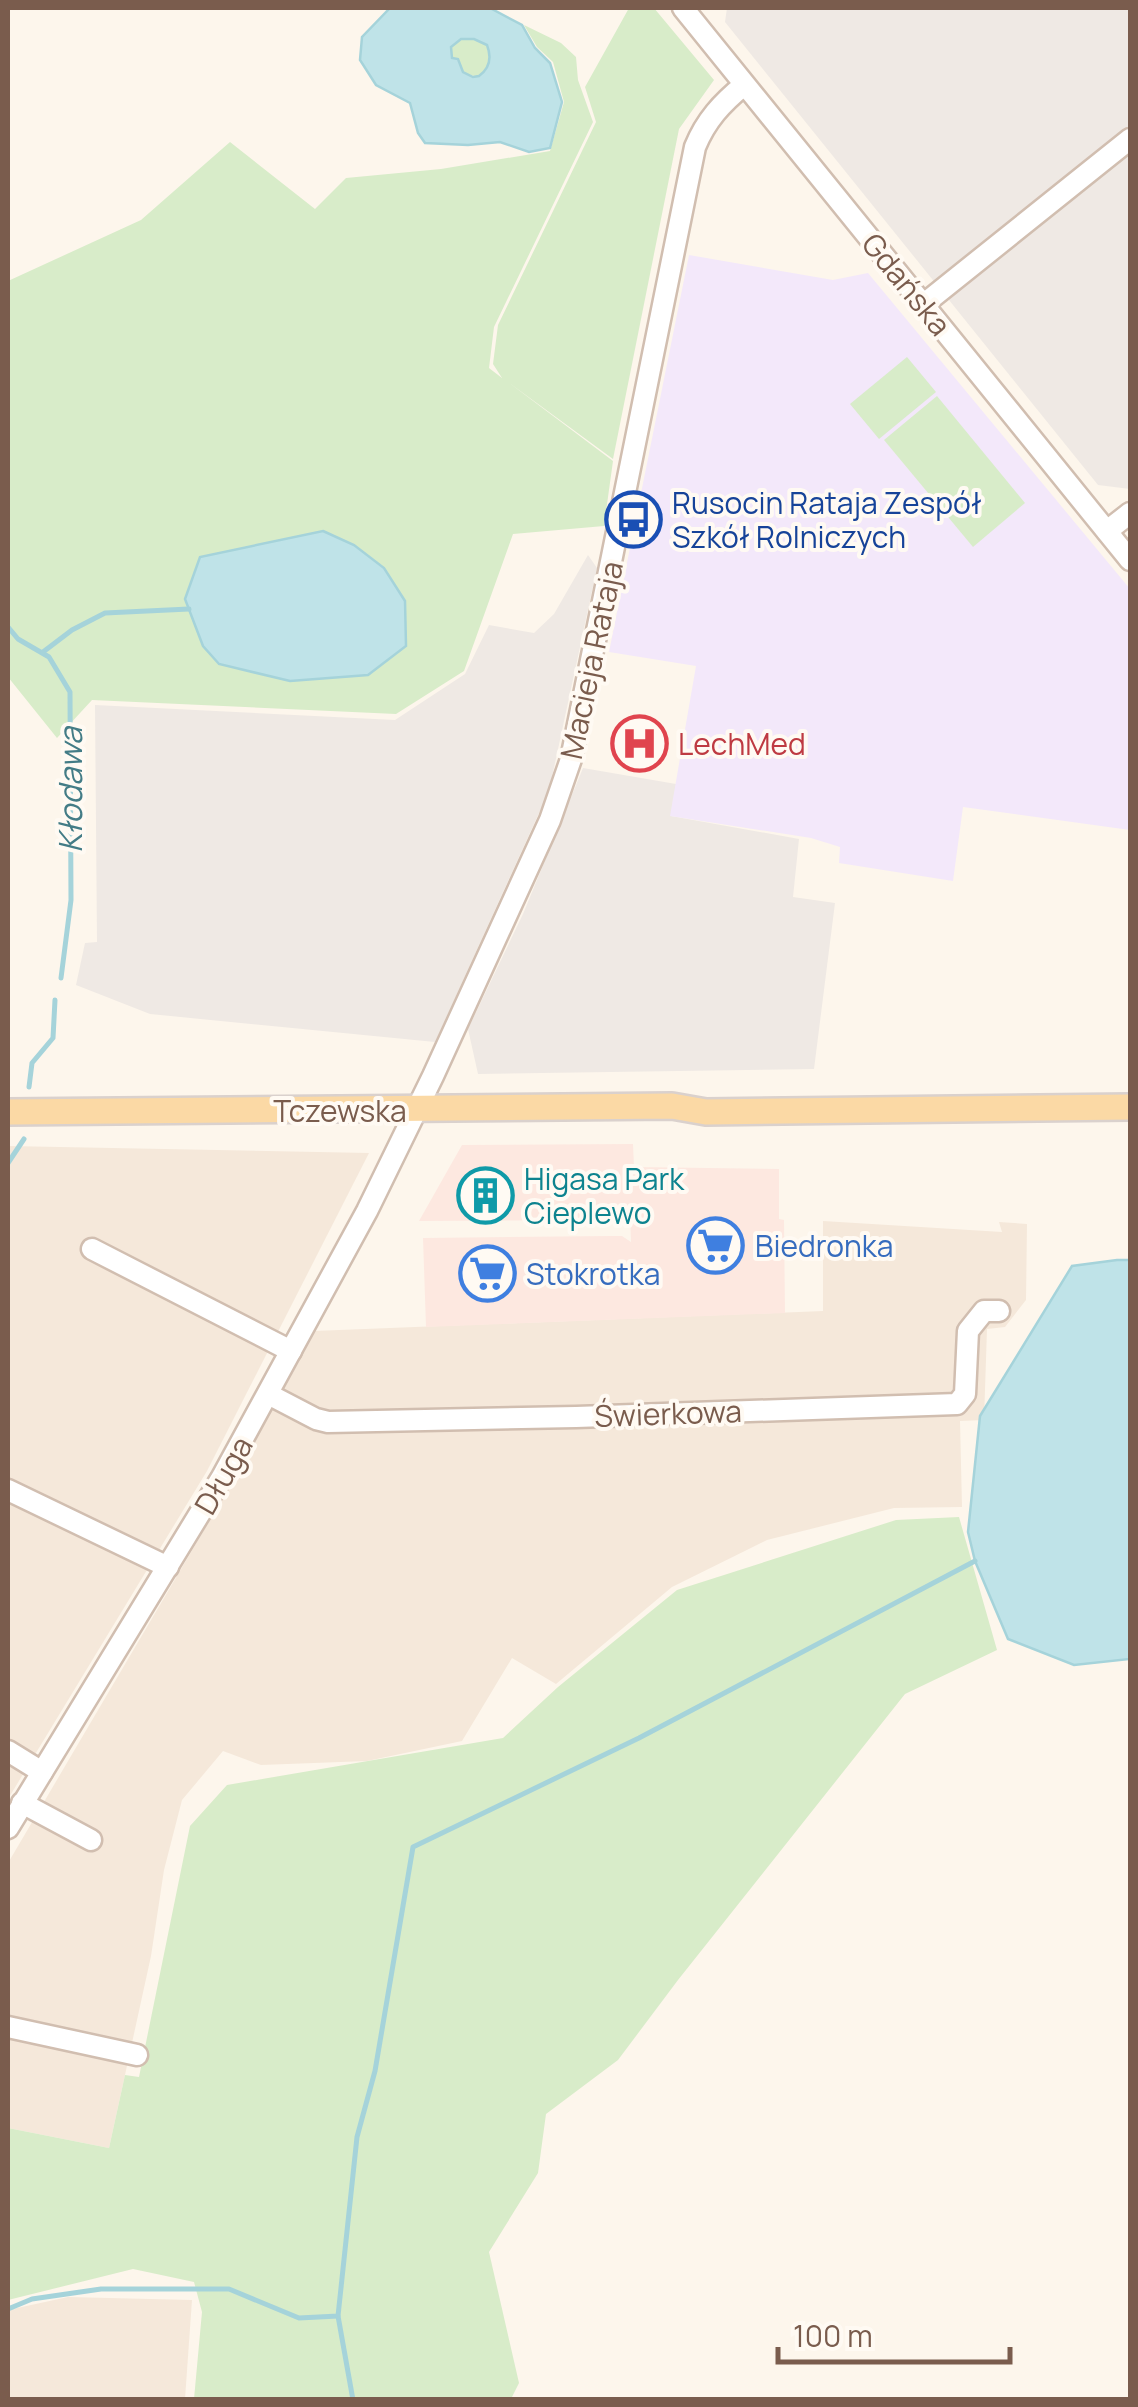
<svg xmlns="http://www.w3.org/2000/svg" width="1138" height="2407" font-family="Manrope,sans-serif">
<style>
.residential{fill:#f5e8da}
.commercial{fill:#fde8e0}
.industrial{fill:#efe9e4}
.education{fill:#f3e8fa}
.green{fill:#d8ecc9;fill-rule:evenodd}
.water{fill:#bfe3e8;stroke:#a5d3da;stroke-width:2.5;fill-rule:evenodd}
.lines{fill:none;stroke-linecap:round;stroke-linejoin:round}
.stream{stroke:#a5d3da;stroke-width:5}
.minor-casing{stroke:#d1beb0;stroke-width:25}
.major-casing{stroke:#dad1cd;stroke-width:30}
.minor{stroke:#fff;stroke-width:20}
.major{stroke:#fbd9a5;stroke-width:25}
.labels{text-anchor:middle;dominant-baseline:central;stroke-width:8;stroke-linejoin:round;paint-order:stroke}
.street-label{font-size:30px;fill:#7a5c4d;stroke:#fffaf3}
.transit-label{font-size:30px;fill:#164399;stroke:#fffaf3;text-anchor:start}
.health-label{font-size:30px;fill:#be3a42;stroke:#fffaf3;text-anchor:start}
.culture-label{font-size:30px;fill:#0d838f;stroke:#fffaf3;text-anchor:start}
.shop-label{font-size:30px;fill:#366cbe;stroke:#fffaf3;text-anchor:start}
.water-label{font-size:32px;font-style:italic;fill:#437c86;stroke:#fffaf3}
</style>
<rect width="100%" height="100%" fill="#fdf6ec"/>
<!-- residential -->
<g class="residential">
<polygon points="8,1146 369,1153 207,1471 8,1799"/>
<polygon points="823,1221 1002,1232 999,1222 1027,1224 1026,1300 1005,1327 987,1329 984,1420 960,1421 962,1507 894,1508 767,1540 672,1587 556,1684 512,1658 462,1741 367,1761 261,1765 223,1751 182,1800 164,1870 151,1956 109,2148 8,2128 8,1863 227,1491 314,1331 823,1311"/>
<polygon points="68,2297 192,2300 185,2399 8,2399 8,2310"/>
</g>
<!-- commercial -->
<polygon class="commercial" points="633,1144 634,1167 779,1169 779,1219 784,1220 785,1313 426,1327 423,1238 611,1236 622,1236 631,1242 630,1213 622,1220 419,1221 462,1145"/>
<!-- industrial -->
<g class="industrial">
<polygon points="727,8 1130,8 1130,489 1098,485 725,22"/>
<polygon points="588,555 597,568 549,791 435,1042 150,1014 76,985 85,943 97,942 95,705 395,720 465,674 489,625 534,633 554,614"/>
<polygon points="583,768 676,784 671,816 799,839 793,897 835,903 814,1069 478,1074 468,1029 523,914"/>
</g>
<!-- education -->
<polygon class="education" points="689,255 833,280 868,273 1130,589 1130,830 963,807 953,881 839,863 840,847 811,838 670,816 696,666 609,652"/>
<!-- green -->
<g class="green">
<path d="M629,8h25l60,72 -35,49 -66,330 -105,-77 105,79 -9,65 -91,8 -49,137 -68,43 -304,-14 -35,38 -49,-61v-396l133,-61 89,-78 85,67 31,-31 95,-9 109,-18 14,-49 -11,-40 -16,-15 -13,-22 37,18 15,14 2,23 15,42 -99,205 -5,41 13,10 -9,-14 5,-39 98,-203 -11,-35zM406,646l-38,29 -78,6z"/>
<path d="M461,39h13l13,6c5,13 3,23 -8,31 -15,1 -30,-14 -28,-29l4,-5z"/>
<polygon points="907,357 936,392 879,439 850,404"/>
<polygon points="937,396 1025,503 973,547 884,440"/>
<polygon points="959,1517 997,1650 905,1694 678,1980 618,2060 546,2114 538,2173 489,2252 519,2383 511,2399 194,2399 202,2312 194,2282 133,2269 8,2300 8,2128 109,2148 125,2075 139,2077 190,1826 227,1785 503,1738 558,1687 677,1590 896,1520"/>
</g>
<!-- water -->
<g class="water">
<path d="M390,8h100l32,17 13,23 15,15 12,39 -12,46 -21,4 -29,-10 -32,3 -43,-2 -7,-10 -8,-30 -34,-18 -16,-25 2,-23zM461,39h13l13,6c5,13 3,23 -8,31l-6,1 -10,-5 -5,-13 -6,-1 -1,-11z"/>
<polygon points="323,531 354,545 384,568 405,601 406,646 368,675 290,681 219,664 203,646 185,599 200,557"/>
<polygon points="1117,1260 1130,1260 1130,1659 1074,1665 1008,1639 975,1561 968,1532 980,1416 1072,1266"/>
</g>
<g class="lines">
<!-- stream -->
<g class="stream">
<polyline points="8,627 18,639 49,657 70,692 71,900 61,978"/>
<polyline points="43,652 72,630 105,613 189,609"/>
<polyline points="29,1087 32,1063 53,1038 55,1000"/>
<polyline points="8,1163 24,1139"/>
<polyline points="8,2309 32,2299 101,2289 229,2289 299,2318 338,2316 357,2137 375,2071 413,1847 639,1738 975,1561"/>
<polyline points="338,2316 353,2400"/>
</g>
<defs>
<g id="minor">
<polyline points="683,8 1130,560"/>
<polyline points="924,304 1130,139"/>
<polyline points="1107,531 1130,513"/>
<polyline points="92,1249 291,1351"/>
<polyline points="268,1394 316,1419 328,1422 576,1417 957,1404 965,1394 968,1331 984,1311 999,1311"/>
<polyline points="8,1490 168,1567"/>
<polyline points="8,1751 42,1772"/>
<polyline points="22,1803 91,1840"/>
<path d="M8,1828l214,-351 145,-266 66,-135 117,-256 21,-61 124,-612c11,-27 27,-44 49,-62"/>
<polyline points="8,2027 137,2055"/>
</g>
<polyline id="major" points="8,1112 672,1106 706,1112 1130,1107"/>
</defs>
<!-- minor casing -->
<use href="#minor" class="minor-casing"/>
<!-- major casing -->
<use href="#major" class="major-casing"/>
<!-- minor -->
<use href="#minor" class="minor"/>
<!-- major -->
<use href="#major" class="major"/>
</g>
<!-- icons -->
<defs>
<symbol id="bus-ring" viewBox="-11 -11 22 22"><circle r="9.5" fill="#fffaf3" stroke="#1a4fb4" stroke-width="1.5"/><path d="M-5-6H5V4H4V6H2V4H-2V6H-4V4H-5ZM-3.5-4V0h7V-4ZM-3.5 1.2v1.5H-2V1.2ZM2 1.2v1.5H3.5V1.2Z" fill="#1a4fb4"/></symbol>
<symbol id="hospital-ring" viewBox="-11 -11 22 22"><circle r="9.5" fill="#fffaf3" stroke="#e0444e" stroke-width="1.5"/><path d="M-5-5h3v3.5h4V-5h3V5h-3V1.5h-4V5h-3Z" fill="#e0444e"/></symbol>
<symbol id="building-ring" viewBox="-11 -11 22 22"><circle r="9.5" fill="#fffaf3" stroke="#0f9aa8" stroke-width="1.5"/><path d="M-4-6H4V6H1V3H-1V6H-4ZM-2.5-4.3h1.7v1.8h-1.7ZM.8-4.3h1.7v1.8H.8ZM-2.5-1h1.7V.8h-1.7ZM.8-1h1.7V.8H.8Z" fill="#0f9aa8"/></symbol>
<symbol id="supermarket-ring" viewBox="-11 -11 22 22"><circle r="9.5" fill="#fffaf3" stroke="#3f7fe0" stroke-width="1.5"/><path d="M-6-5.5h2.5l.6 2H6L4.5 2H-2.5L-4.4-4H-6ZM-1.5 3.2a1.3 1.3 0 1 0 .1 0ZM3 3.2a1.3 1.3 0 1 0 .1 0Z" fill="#3f7fe0"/></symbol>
</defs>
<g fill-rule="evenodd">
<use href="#bus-ring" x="602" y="488" width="63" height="63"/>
<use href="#hospital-ring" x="608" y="712" width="63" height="63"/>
<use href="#building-ring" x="454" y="1164" width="63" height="63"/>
<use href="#supermarket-ring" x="684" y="1214" width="63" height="63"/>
<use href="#supermarket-ring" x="456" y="1242" width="63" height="63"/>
</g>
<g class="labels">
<!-- street labels -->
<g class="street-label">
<text transform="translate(907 284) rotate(51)">Gdańska</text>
<text transform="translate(591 660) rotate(-78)">Macieja Rataja</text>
<text x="340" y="1110">Tczewska</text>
<text transform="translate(668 1413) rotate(-2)">Świerkowa</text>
<text transform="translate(223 1475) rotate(-60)">Długa</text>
</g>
<!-- transit labels -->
<g class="transit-label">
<text x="672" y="502">Rusocin Rataja Zespół<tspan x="672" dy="34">Szkół Rolniczych</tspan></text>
</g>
<!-- health labels -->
<g class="health-label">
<text x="678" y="743">LechMed</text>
</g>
<!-- culture labels -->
<g class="culture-label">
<text x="524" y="1178">Higasa Park<tspan x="524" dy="34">Cieplewo</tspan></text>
</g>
<!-- shop labels -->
<g class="shop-label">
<text x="755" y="1245">Biedronka</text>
<text x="526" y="1273">Stokrotka</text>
</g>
<!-- water labels -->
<g class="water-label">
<text transform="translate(70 790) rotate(-90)">Kłodawa</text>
</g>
</g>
<!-- border -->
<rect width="1138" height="2407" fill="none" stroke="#7a5c4d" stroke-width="20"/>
<!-- scale -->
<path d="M778 2347v15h232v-15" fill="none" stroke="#7a5c4d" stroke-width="5"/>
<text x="793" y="2347" font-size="30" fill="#7a5c4d" stroke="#fffaf3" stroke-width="8" paint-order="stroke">100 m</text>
</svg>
